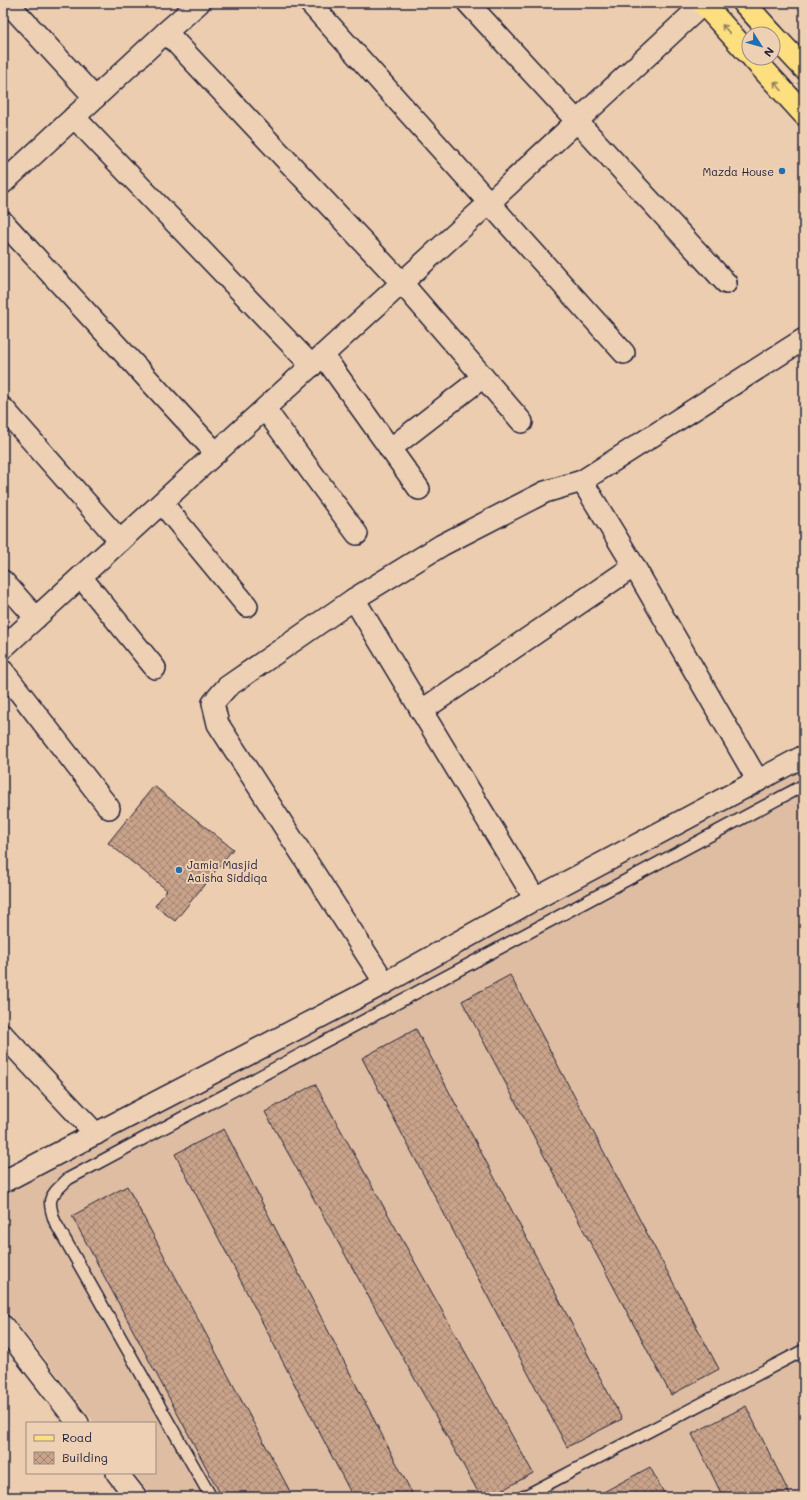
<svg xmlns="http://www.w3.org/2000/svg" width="807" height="1500" font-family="Mali,sans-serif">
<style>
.built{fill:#debda2}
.building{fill:url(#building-cross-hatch);stroke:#22223b}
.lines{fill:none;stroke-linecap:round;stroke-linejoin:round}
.service-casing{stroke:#22223b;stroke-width:14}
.minor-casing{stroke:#22223b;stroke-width:24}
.primary-casing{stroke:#22223b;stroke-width:25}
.service{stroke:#eed1b5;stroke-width:11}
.minor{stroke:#eed1b5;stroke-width:21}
.primary{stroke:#fddf80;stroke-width:22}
.oneway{stroke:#90805e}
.poi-dot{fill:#1f6fb2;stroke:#eed1b5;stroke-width:1.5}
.labels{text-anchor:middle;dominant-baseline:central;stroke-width:4;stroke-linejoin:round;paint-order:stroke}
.poi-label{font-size:11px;fill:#22223b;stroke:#eed1b5;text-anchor:end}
</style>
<defs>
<pattern id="building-cross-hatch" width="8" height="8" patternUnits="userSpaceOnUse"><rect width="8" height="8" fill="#c9a38a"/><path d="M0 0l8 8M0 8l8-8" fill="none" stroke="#a38472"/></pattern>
</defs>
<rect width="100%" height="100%" fill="#edcdaf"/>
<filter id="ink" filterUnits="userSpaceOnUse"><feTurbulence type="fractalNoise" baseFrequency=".025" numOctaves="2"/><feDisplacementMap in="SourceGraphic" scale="8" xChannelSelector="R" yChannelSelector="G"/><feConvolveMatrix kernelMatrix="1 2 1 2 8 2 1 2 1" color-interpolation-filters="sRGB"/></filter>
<g filter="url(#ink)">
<!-- built -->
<polygon class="built" points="804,767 804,1497 153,1497 134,1473 155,1473 155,1423 95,1423 3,1305 3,1196"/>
<!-- building -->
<g class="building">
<polygon points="154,786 233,849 175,921 155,906 167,890 108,843"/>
<polygon points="510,975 719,1369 671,1395 462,1001"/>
<polygon points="416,1029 622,1419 567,1447 362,1058"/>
<polygon points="315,1084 533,1473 490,1497 481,1497 265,1112"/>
<polygon points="224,1129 414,1497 353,1497 175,1154"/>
<polygon points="127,1186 293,1497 222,1497 72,1216"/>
<polygon points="746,1406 791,1497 723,1497 692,1434"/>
<polygon points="650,1467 666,1497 599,1497 598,1495"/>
</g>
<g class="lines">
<defs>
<g id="service">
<path d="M211,1497l-156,-275c-9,-25 -5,-25 13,-43l736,-394"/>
<polyline points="523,1497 804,1350"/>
</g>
<g id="minor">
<polyline points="8,3 95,98"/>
<polyline points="310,3 624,353"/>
<polyline points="468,3 726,283"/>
<polyline points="166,32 199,3"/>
<polyline points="74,117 312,366"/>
<polyline points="3,183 166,32 402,283 522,422"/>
<polyline points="3,222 216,453"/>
<polyline points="323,355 419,489"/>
<polyline points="3,408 120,541"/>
<polyline points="265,409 357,534"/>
<polyline points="390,449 483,377"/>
<polyline points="162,503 247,606"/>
<polyline points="81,577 155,668"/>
<polyline points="3,581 36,618"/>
<polyline points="354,599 535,899"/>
<polyline points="3,648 489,203 703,4"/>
<polyline points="3,671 109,808"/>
<polyline points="421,711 634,566"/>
<polyline points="758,781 634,566 582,481 804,339"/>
<polyline points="385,983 218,724 213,703 227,687 354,599 442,545 545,492 582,481"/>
<polyline points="3,1035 96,1134"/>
<polyline points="3,1182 385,983 535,899 804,756"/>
<polyline points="3,1326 78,1423"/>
<polyline points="117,1473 136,1497"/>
</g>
<g id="primary">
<polyline points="703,3 749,54"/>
<polyline points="744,3 772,34"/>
<polyline points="773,35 804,68"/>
<polyline points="753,58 804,114"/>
</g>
</defs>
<!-- service casing -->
<use href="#service" class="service-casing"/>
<!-- minor casing -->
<use href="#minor" class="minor-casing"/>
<!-- primary casing -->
<use href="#primary" class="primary-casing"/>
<!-- service -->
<use href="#service" class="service"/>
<!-- minor -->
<use href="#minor" class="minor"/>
<!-- primary -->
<use href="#primary" class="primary"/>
</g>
<!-- one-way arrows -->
<defs><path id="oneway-shaft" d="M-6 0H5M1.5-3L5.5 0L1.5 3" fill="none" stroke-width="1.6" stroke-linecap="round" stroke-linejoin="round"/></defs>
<g class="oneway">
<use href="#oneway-shaft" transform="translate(726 29) rotate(-132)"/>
<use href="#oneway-shaft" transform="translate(778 86) rotate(-132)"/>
</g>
</g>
<!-- markers -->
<g class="poi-dot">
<circle cx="782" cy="171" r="4"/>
<circle cx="179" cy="870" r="4"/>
</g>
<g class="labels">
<!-- poi labels -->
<g class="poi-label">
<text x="774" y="171">Mazda House</text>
<text x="187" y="864" text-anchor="start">Jamia Masjid<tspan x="187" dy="13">Aaisha Siddiqa</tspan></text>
</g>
</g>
<!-- margin -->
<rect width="807" height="1500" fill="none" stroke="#eed1b5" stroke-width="16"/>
<rect x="8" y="8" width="791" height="1484" fill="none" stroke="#22223b" stroke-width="1.5" filter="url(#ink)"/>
<!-- legend -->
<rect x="26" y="1422" width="130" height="52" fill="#eed1b5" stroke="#9c8b84"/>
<rect x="34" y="1435" width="20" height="6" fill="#fddf80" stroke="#9c8b84"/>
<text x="62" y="1442" font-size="12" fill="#22223b">Road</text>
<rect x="34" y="1452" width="20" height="12" fill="url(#building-cross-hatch)" stroke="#9c8b84"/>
<text x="62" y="1462" font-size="12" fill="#22223b">Building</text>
<!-- north arrow -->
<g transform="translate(761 46) rotate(127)"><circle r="19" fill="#eed1b5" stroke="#9c8b84"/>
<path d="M0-3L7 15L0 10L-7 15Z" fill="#1f6fb2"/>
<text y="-6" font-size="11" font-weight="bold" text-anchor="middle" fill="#22223b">N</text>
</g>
</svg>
